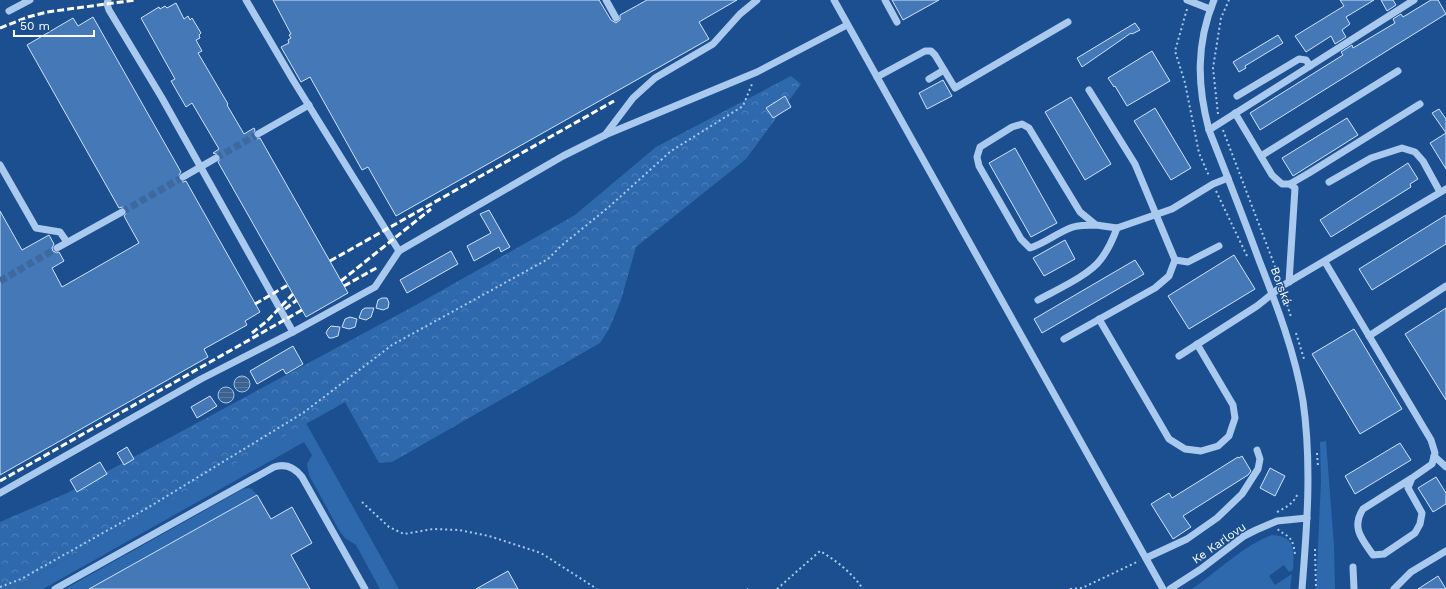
<svg xmlns="http://www.w3.org/2000/svg" width="1446" height="589" font-family="'Work Sans',sans-serif">
<style>
.grass{fill:#2e69ad}
.forest{fill:url(#forest-crowns)}
.water{fill:url(#water-rules);stroke:#9cc4f0}
.building{fill:#4478b7;stroke:#cfe3fa}
.lines{fill:none;stroke-linecap:round;stroke-linejoin:round}
.minor-tunnel{stroke:#3d69a0;stroke-width:7;stroke-dasharray:7 3.5;stroke-linecap:butt}
.path{stroke:#a9c9ee;stroke-width:2;stroke-dasharray:2 3;stroke-linecap:butt}
.minor{stroke:#a9c9ee;stroke-width:7}
.rail{stroke:#fff;stroke-width:3;stroke-dasharray:7 3;stroke-linecap:butt}
.labels{text-anchor:middle;dominant-baseline:central;stroke-width:3;stroke-linejoin:round;paint-order:stroke}
.street-label{font-size:12px;fill:#fff;stroke:#1b4f8f}
</style>
<defs>
<pattern id="forest-crowns" width="20" height="18" patternUnits="userSpaceOnUse"><rect width="20" height="18" fill="#2e69ad"/><path d="M2 6a3 3 0 1 1 6 0M12 15a3 3 0 1 1 6 0" fill="none" stroke="#4d80b9"/></pattern>
<pattern id="water-rules" width="6" height="5" patternUnits="userSpaceOnUse"><rect width="6" height="5" fill="#3c6290"/><path d="M0 2.5h6" fill="none" stroke="#597aa1"/></pattern>
</defs>
<rect width="100%" height="100%" fill="#1b4f8f"/>
<!-- grass -->
<g class="grass">
<polygon points="306,423 399,589 380,589 356,545 345,538 339,530 309,475 307,464 312,455 304,442 43,589 13,589"/>
<polygon points="1326,441 1334,546 1335,589 1316,589 1321,481 1320,442"/>
<polygon points="248,488 252,489 257,495 89,589 65,589 243,489"/>
<path d="M1272,535c24,1 22,16 21,35l-4,2 -5,-7 -15,11 6,9 17,-11 -2,15h-98c25,-17 52,-44 80,-54z"/>
</g>
<!-- forest -->
<polygon class="forest" points="791,76 801,84 746,159 636,247 621,300 609,329 600,343 392,462 379,463 345,402 13,589 0,589 0,522 67,493 416,305 575,215 656,147"/>
<!-- water -->
<g class="water">
<circle cx="242" cy="384" r="8"/>
<circle cx="226" cy="395" r="8"/>
</g>
<!-- building -->
<g class="building">
<polygon points="273,0 599,0 611,20 616,23 620,20 620,15 647,0 737,0 699,22 709,39 396,216 368,167 362,170 310,77 301,82 281,47 289,43 288,40 291,38 289,35 291,34"/>
<polygon points="892,0 939,0 903,20"/>
<polygon points="1340,0 1374,0 1346,17 1350,24 1342,30 1346,37 1335,44 1331,36 1306,52 1295,36 1344,6"/>
<polygon points="1381,0 1393,0 1396,5 1387,11"/>
<polygon points="1431,0 1438,0 1446,14 1260,130 1250,113 1343,55 1341,52 1352,45 1353,48 1395,23 1393,19 1401,14 1403,17"/>
<polygon points="176,3 184,19 188,16 190,20 192,18 201,33 199,35 200,38 196,40 202,51 198,53 228,104 227,105 244,134 254,128 255,130 253,134 254,137 258,139 260,138 348,293 306,317 218,162 221,158 220,155 213,153 219,149 192,103 186,107 171,81 175,79 141,18 159,7 160,9 165,6 167,8"/>
<polygon points="93,17 181,172 179,175 179,180 183,182 186,181 260,312 245,321 247,325 204,349 208,357 0,475 0,211 22,250 49,235 54,244 52,248 53,251 57,253 59,252 64,261 52,268 62,287 139,243 124,216 127,212 126,209 122,207 119,208 27,45 73,18 78,26"/>
<polygon points="1135,23 1140,30 1132,34 1131,33 1082,67 1077,58"/>
<polygon points="1278,35 1283,43 1245,66 1246,68 1239,72 1233,62"/>
<polygon points="1152,51 1170,81 1127,106 1115,86 1114,87 1108,78"/>
<polygon points="943,80 952,96 927,109 919,93"/>
<polygon points="785,96 791,107 773,118 766,108"/>
<polygon points="1071,97 1111,164 1085,180 1045,112"/>
<polygon points="1155,108 1191,168 1171,180 1134,121"/>
<polygon points="1439,109 1446,119 1446,169 1430,143 1446,133 1432,113"/>
<polygon points="1347,118 1358,135 1293,176 1282,158"/>
<polygon points="1015,148 1057,223 1031,237 989,163"/>
<polygon points="1408,163 1418,179 1410,184 1411,187 1331,237 1320,220"/>
<polygon points="489,210 510,247 501,252 499,247 474,261 467,246 491,233 480,214"/>
<polygon points="1446,215 1446,244 1372,290 1359,269"/>
<polygon points="1065,240 1075,259 1044,276 1033,258"/>
<polygon points="451,251 458,264 407,293 400,280"/>
<polygon points="1234,255 1255,289 1189,329 1168,296"/>
<polygon points="1135,260 1144,274 1042,333 1034,319"/>
<polygon points="382,298 387,298 389,303 388,308 383,310 376,308 378,300"/>
<polygon points="365,308 374,308 371,317 366,320 359,318 362,310"/>
<polygon points="1446,308 1446,400 1405,334"/>
<polygon points="350,317 357,319 355,327 349,329 342,327 345,319"/>
<polygon points="331,326 340,327 338,336 332,338 329,338 326,333 328,329"/>
<polygon points="1354,329 1402,409 1360,434 1312,354"/>
<polygon points="293,346 303,364 286,374 283,369 257,384 250,371"/>
<polygon points="210,396 217,406 197,418 191,407"/>
<polygon points="1400,443 1411,460 1355,494 1345,476"/>
<polygon points="127,447 134,459 124,465 117,453"/>
<polygon points="1242,456 1251,471 1248,475 1183,516 1191,527 1173,539 1151,504 1169,493 1172,498 1238,457 1239,458"/>
<polygon points="100,462 107,474 77,492 70,480"/>
<polygon points="1270,468 1285,476 1275,496 1260,488"/>
<polygon points="1436,477 1446,493 1446,504 1433,512 1418,488"/>
<polygon points="257,495 271,519 292,507 312,543 291,555 310,589 89,589"/>
<polygon points="508,571 518,589 476,589"/>
<polygon points="1438,576 1446,589 1418,589"/>
</g>
<g class="lines">
<!-- minor-tunnel -->
<g class="minor-tunnel">
<polyline points="216,158 258,134"/>
<polyline points="122,212 183,177"/>
<polyline points="0,281 57,248"/>
</g>
<!-- path -->
<g class="path">
<polyline points="1187,9 1175,51 1185,83 1199,153 1209,176"/>
<polyline points="1218,114 1213,68 1221,18 1229,0"/>
<polyline points="1223,130 1279,277"/>
<polyline points="1216,191 1247,256"/>
<polyline points="1284,295 1291,317"/>
<polyline points="1296,333 1304,359"/>
<polyline points="1317,453 1318,466"/>
<polyline points="362,502 389,527 404,534 433,529 459,530 489,536 541,553 597,589"/>
<path d="M1277,512c10,-5 17,-9 21,-19"/>
<path d="M1278,529l1,2c12,6 14,9 16,23"/>
<polyline points="1315,549 1316,589"/>
<polyline points="0,587 21,579 149,507 303,413 392,345 548,259 561,246 610,206 671,151 743,106 752,84"/>
<polyline points="747,589 748,589"/>
<path d="M777,589l43,-38c17,10 32,22 43,38"/>
<polyline points="1070,589 1082,588 1139,561"/>
</g>
<!-- minor -->
<g class="minor">
<polyline points="108,0 107,4 109,10 162,98 293,332"/>
<polyline points="246,0 293,80 399,251"/>
<polyline points="606,0 616,18"/>
<polyline points="834,0 1163,589"/>
<polyline points="885,0 897,22"/>
<polyline points="1187,0 1210,9"/>
<path d="M1214,0c-18,44 -17,85 -5,130 17,43 34,86 50,130 18,46 36,93 44,141 9,63 4,126 -1,188"/>
<polyline points="9,11 30,0"/>
<polyline points="877,77 925,51 931,51 935,55 955,88 1068,22"/>
<polyline points="929,79 944,70"/>
<polyline points="1237,96 1299,59 1306,60 1310,66"/>
<polyline points="1235,113 1272,175 1282,184 1290,184 1309,173 1420,104"/>
<polyline points="1209,130 1414,0"/>
<polyline points="258,134 309,105"/>
<polyline points="605,135 633,98 655,78 713,44 740,14 757,0"/>
<polyline points="1261,156 1398,71"/>
<polyline points="0,165 36,228 60,232 67,242"/>
<polyline points="183,177 216,158"/>
<polyline points="1329,182 1371,158 1402,148 1415,152 1423,161 1440,192"/>
<path d="M1096,225c-8,0 -16,0 -23,2 -15,5 -27,16 -43,21l-9,-9 -42,-73 -2,-9 3,-10 32,-20 10,-3 7,4 51,84 16,13 21,3 55,-19 41,-25 15,-6"/>
<polyline points="57,248 122,212"/>
<polyline points="1175,260 1188,262 1219,246"/>
<path d="M1325,262l106,178 4,13 -3,11 -20,14 -49,31c-12,19 -1,30 10,46l11,-1 31,-21 5,-9 2,-11 -14,-25 4,-10"/>
<polyline points="1289,282 1295,188 1290,184"/>
<path d="M1038,300c18,-10 52,-25 63,-41 7,-9 12,-20 16,-31"/>
<polyline points="1099,319 1169,439 1185,449 1201,451 1218,446 1229,436 1235,418 1233,405 1197,344"/>
<polyline points="1369,336 1446,286"/>
<polyline points="1064,339 1155,288 1169,276 1175,260 1135,164 1089,90"/>
<polyline points="1179,356 1257,306 1282,286 1446,189"/>
<polyline points="1434,456 1446,467"/>
<polyline points="0,493 201,379 293,332 375,287 399,251 563,156 605,135 757,72 847,25"/>
<polyline points="1146,558 1187,539 1217,518 1242,494 1258,469 1260,459 1257,450"/>
<polyline points="1353,567 1354,589"/>
<path d="M55,589l219,-122c12,-4 21,1 28,10l63,112"/>
<polyline points="1170,589 1201,569 1244,536 1256,530 1277,521 1307,518"/>
<polyline points="1394,589 1411,572 1446,551"/>
</g>
<!-- rail -->
<g class="rail">
<polyline points="0,28 28,17 47,12 136,0"/>
<polyline points="330,261 614,101"/>
<polyline points="341,281 431,209"/>
<polyline points="344,286 378,267"/>
<polyline points="255,304 288,285"/>
<polyline points="285,309 297,300"/>
<polyline points="252,333 267,321 293,294"/>
<polyline points="0,481 302,310"/>
</g>
</g>
<g class="labels">
<!-- street labels -->
<g class="street-label">
<text transform="translate(1281 286) rotate(70)">Borská</text>
<text transform="translate(1219 543) rotate(-35)">Ke Karlovu</text>
</g>
</g>
<!-- scale -->
<path d="M14 30v6h80v-6" fill="none" stroke="#ffffff" stroke-width="2"/>
<text x="20" y="30" font-size="12" fill="#ffffff" stroke="#1b4f8f" stroke-width="3" paint-order="stroke">50 m</text>
</svg>
